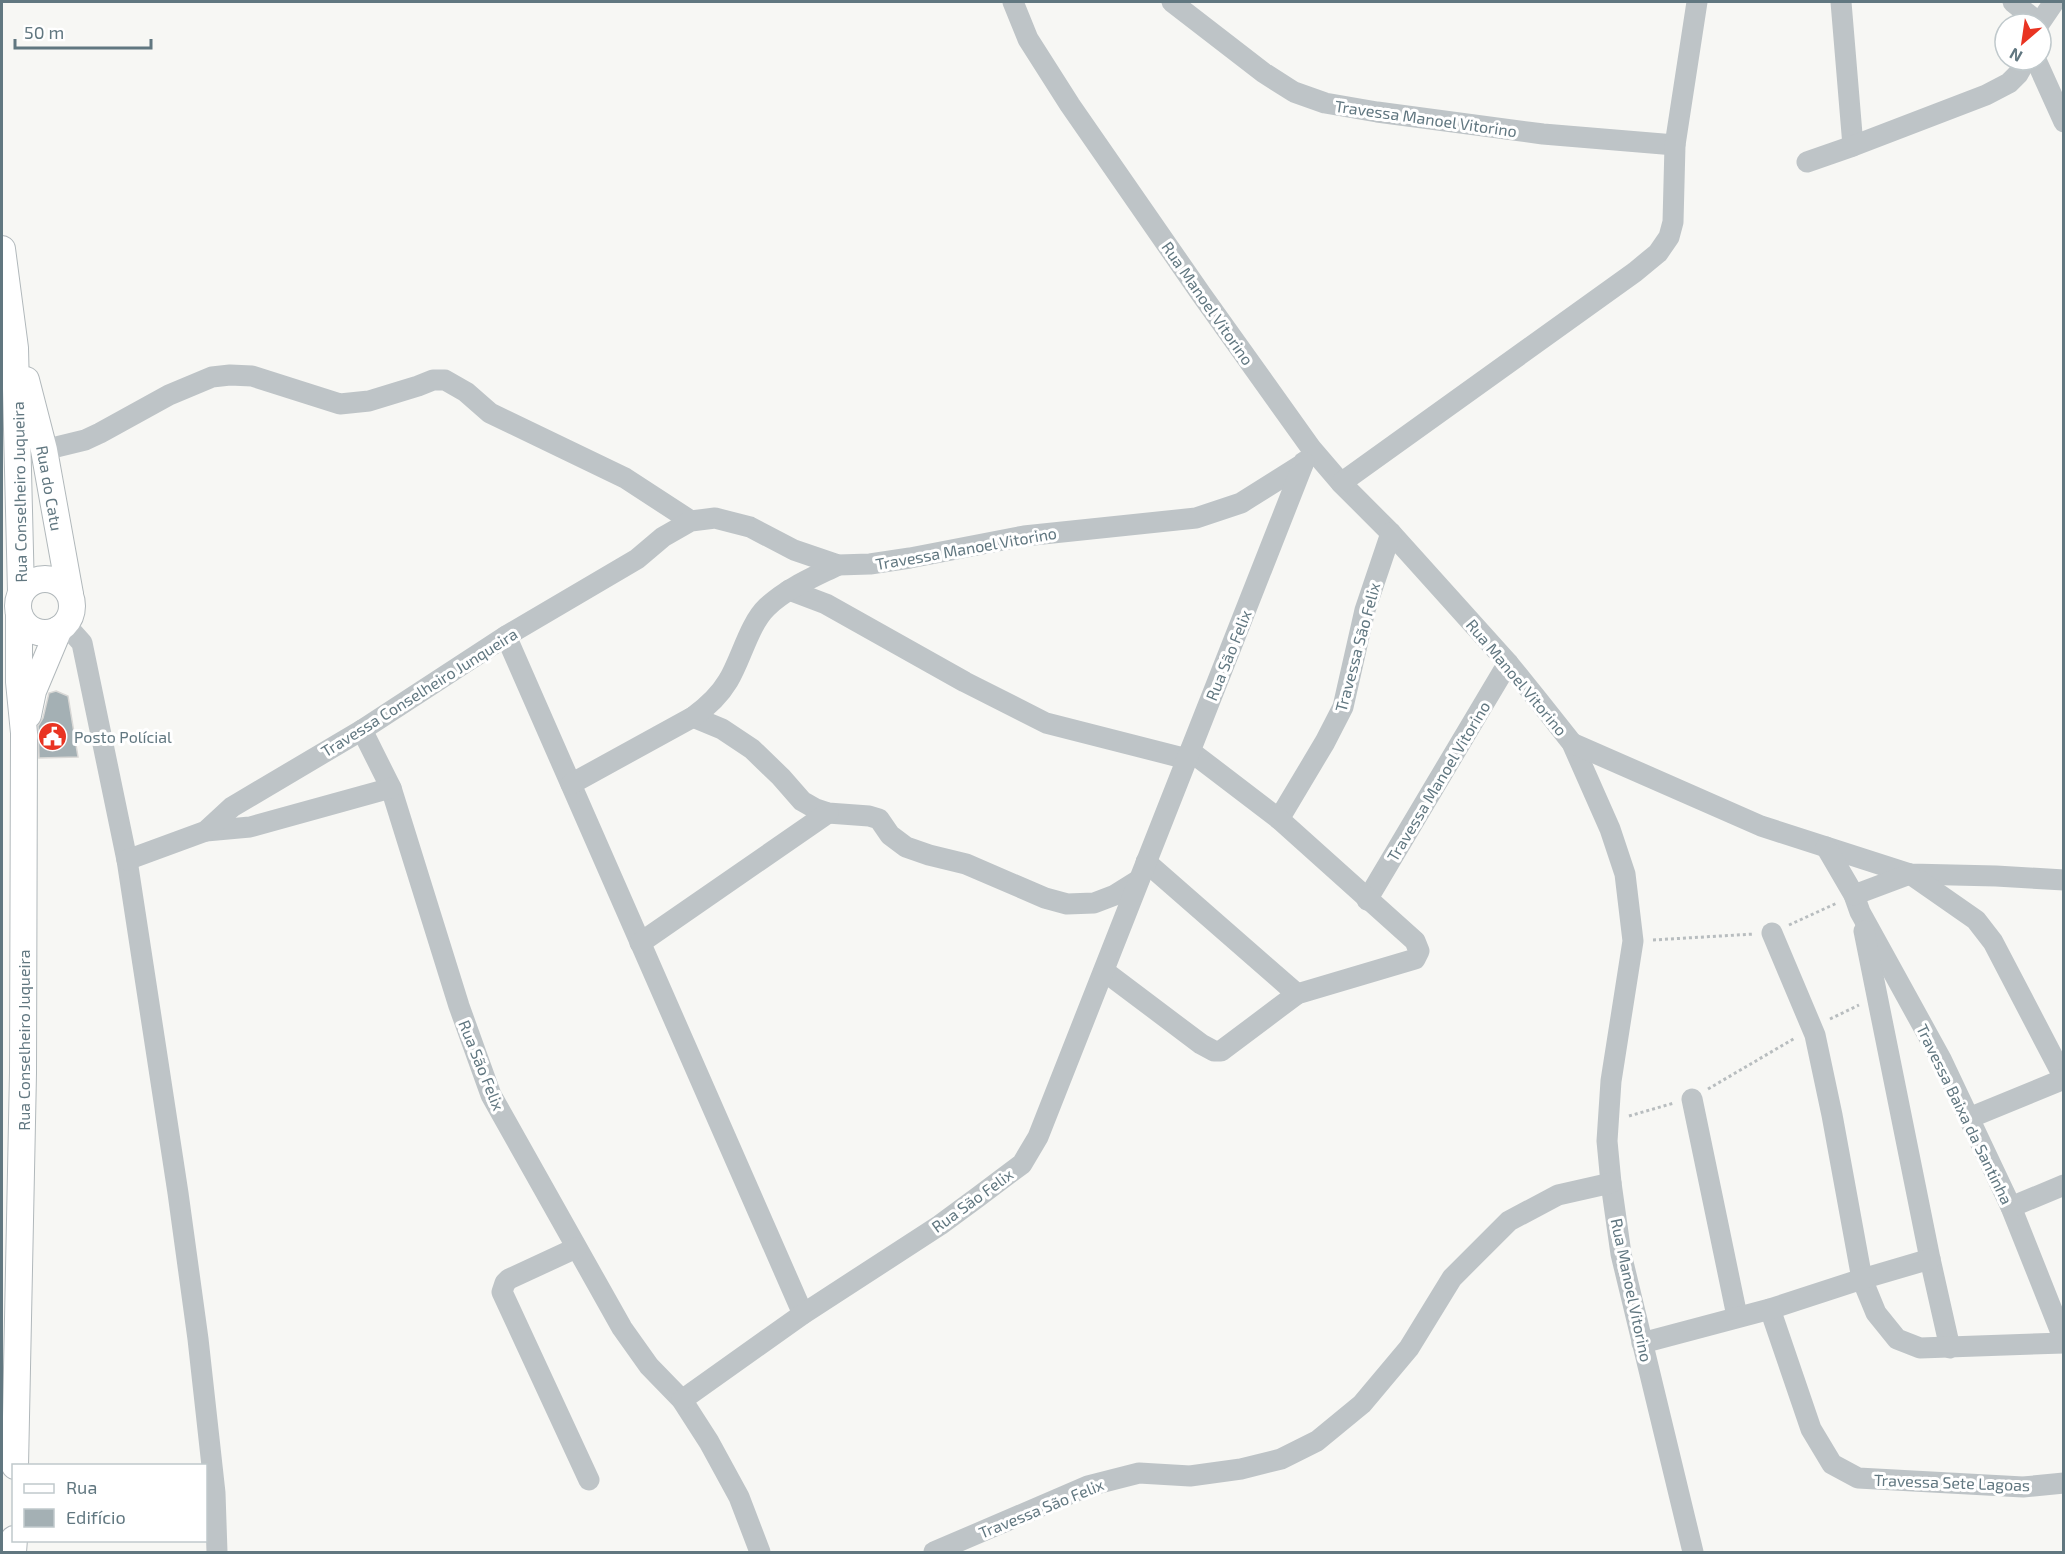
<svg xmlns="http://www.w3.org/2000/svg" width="2065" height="1554" font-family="'Exo 2',sans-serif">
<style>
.building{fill:#a4b0b4;stroke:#d9d8d6;stroke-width:1.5}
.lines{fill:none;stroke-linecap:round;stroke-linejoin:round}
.major-casing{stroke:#b1b8bb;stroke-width:28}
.path{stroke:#b8bdbf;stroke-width:3;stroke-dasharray:3 3;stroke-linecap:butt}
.minor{stroke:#bec4c7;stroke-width:21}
.major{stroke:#fff;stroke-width:26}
.labels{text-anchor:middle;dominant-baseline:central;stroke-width:6;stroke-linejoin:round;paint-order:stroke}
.street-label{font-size:16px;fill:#617780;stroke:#fff}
.poi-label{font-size:16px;fill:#617780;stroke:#fff;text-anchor:start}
</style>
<rect width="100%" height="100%" fill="#f7f7f4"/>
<!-- building -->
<polygon class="building" points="56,691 68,696 78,757 39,758 38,726 43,718 49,693"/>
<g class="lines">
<defs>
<g id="major">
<polyline points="2,249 15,348 21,592"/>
<polyline points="26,380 44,450 70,594"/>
<circle cx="45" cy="606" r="27"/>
<polyline points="28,715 33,691 59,629"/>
<polyline points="15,1466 23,1073 24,733 19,682 19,614"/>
<polyline points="13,1552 14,1539"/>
</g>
</defs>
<!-- major casing -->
<use href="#major" class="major-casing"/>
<!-- path -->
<g class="path">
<polyline points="1789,925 1837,903"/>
<polyline points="1653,940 1754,934"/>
<polyline points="1830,1019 1859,1005"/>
<polyline points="1708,1089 1795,1038"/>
<polyline points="1629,1116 1674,1103"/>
</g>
<!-- minor -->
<g class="minor">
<polyline points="1013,2 1028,39 1070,105 1201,294 1311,448 1341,483 1391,533 1508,663 1538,700 1572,743 1610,829 1625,874 1633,941 1611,1081 1607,1141 1611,1183 1621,1254 1693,1552"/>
<polyline points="1172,2 1264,73 1294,92 1325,103 1377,112 1543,134 1675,145"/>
<polyline points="1841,2 1853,146"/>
<polyline points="2013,2 2039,23"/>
<polyline points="2039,24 2054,2"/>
<polyline points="2036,60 2064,122"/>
<polyline points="1807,162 1853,146 1986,95 2009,83 2018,74 2026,60"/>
<polyline points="44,450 85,440 100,433 169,395 212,377 230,375 252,376 340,404 369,401 418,386 433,380 445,380 466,392 490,413 625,478 691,521"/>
<polyline points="1341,483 1635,272 1658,253 1669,237 1673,222 1675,145 1697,2"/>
<polyline points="789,590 826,604 965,682 1046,723 1187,759"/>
<polyline points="65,624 82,643 127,860 178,1193 198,1339 215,1493 217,1552"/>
<polyline points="506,636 803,1314"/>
<polyline points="693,717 722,729 752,749 781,777 802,801 816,809 828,813 869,816 879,819 890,835 906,847 929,855 966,864 1045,898 1067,904 1094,903 1115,895 1139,880"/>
<polyline points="362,730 391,788 459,1006 491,1095 622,1328 649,1366 682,1400 709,1442 739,1497 760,1552"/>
<polyline points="1572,743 1761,826 1910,874 1996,876 2064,880"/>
<path d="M571,784l122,-67c14,-10 26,-21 35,-36 13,-21 21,-57 39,-74 20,-19 47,-30 71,-42"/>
<polyline points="1279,819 1325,742 1343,707 1365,610 1391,533"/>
<polyline points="206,831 250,827 391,788"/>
<polyline points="1826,847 1854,895 1860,912 1941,1059 2011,1207 2064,1340"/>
<polyline points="127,860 206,831 232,807 362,730 506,636 637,559 663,537 691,521 715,518 750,527 794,550 838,565 870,564 910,558 1024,536 1196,518 1241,503 1303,464"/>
<polyline points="1146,862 1297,994"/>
<polyline points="1910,874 1976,920 1993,942 2064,1078"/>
<polyline points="1854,895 1910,874"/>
<polyline points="1367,900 1508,663"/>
<polyline points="1864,931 1930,1259 1950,1348"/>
<polyline points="1772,933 1815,1035 1832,1115 1862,1279 1876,1313 1897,1339 1920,1348 2064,1343"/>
<polyline points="640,943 828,813"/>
<polyline points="1104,971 1201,1044 1214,1051 1221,1051 1297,994 1415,959 1419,951 1415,941 1279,819 1190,751"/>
<polyline points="1692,1099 1737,1316"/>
<polyline points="1969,1118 2064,1079"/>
<polyline points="2011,1207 2064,1185"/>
<polyline points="576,1248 509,1279 505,1283 502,1292 589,1480"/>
<polyline points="1770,1309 1811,1429 1832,1464 1858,1478 2023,1487 2064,1483"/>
<polyline points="1642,1343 1770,1309 1862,1279 1930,1259"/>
<polyline points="682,1400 803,1314 940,1225 978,1197 1022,1164 1038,1137 1304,462"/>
<polyline points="934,1552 1088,1486 1139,1473 1190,1476 1241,1469 1281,1459 1317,1441 1362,1404 1409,1348 1452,1278 1509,1221 1558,1195 1611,1183"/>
</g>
<!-- major -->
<use href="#major" class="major"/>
</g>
<!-- icons -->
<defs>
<symbol id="civic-disc" viewBox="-11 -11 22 22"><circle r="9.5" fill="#e93422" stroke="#fff"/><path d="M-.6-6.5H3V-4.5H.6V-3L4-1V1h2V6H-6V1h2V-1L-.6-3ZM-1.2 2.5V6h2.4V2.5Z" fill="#fff"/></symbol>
</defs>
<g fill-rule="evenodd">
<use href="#civic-disc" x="36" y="720" width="33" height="33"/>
</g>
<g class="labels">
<!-- street labels -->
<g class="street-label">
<text transform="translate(1426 118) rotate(8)">Travessa Manoel Vitorino</text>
<text transform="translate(1208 303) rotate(55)">Rua Manoel Vitorino</text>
<text transform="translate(50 488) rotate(80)">Rua do Catu</text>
<text transform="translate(19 492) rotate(-91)">Rua Conselheiro Juqueira</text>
<text transform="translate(966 548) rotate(-10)">Travessa Manoel Vitorino</text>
<text transform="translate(1357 647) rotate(-75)">Travessa São Felix</text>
<text transform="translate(1228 655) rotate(-68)">Rua São Felix</text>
<text transform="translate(1517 677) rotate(50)">Rua Manoel Vitorino</text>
<text transform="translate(419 692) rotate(-32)">Travessa Conselheiro Junqueira</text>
<text transform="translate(1438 781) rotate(-59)">Travessa Manoel Vitorino</text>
<text transform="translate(23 1040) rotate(-90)">Rua Conselheiro Juqueira</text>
<text transform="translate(482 1065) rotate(68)">Rua São Felix</text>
<text transform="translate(1965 1114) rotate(64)">Travessa Baixa da Santinha</text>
<text transform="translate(972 1200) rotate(-36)">Rua São Felix</text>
<text transform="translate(1632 1290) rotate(78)">Rua Manoel Vitorino</text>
<text transform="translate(1952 1482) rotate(2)">Travessa Sete Lagoas</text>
<text transform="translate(1041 1508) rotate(-22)">Travessa São Felix</text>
</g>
<!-- poi labels -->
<g class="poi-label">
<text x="74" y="736">Posto Polícial</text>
</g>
</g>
<!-- border -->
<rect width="2065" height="1554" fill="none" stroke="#617780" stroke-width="6"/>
<!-- legend -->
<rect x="12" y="1464" width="195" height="78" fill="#ffffff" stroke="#c0c9cc" stroke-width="1.5"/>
<rect x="24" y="1484" width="30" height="9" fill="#ffffff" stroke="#c0c9cc" stroke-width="1.5"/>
<text x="66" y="1494" font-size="18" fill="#617780">Rua</text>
<rect x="24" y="1509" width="30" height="18" fill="#a4b0b4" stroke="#c0c9cc" stroke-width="1.5"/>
<text x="66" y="1524" font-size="18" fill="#617780">Edifício</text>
<!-- north arrow -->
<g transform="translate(2023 42) rotate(209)"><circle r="28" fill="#ffffff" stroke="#c0c9cc" stroke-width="1.5"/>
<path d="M0-4.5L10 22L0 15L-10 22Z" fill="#e93422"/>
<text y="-9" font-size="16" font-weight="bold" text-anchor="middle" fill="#617780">N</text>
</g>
<!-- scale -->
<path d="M15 39v9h136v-9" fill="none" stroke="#617780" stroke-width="3"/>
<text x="24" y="39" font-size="18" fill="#617780" stroke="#ffffff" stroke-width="4.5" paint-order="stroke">50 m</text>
</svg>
